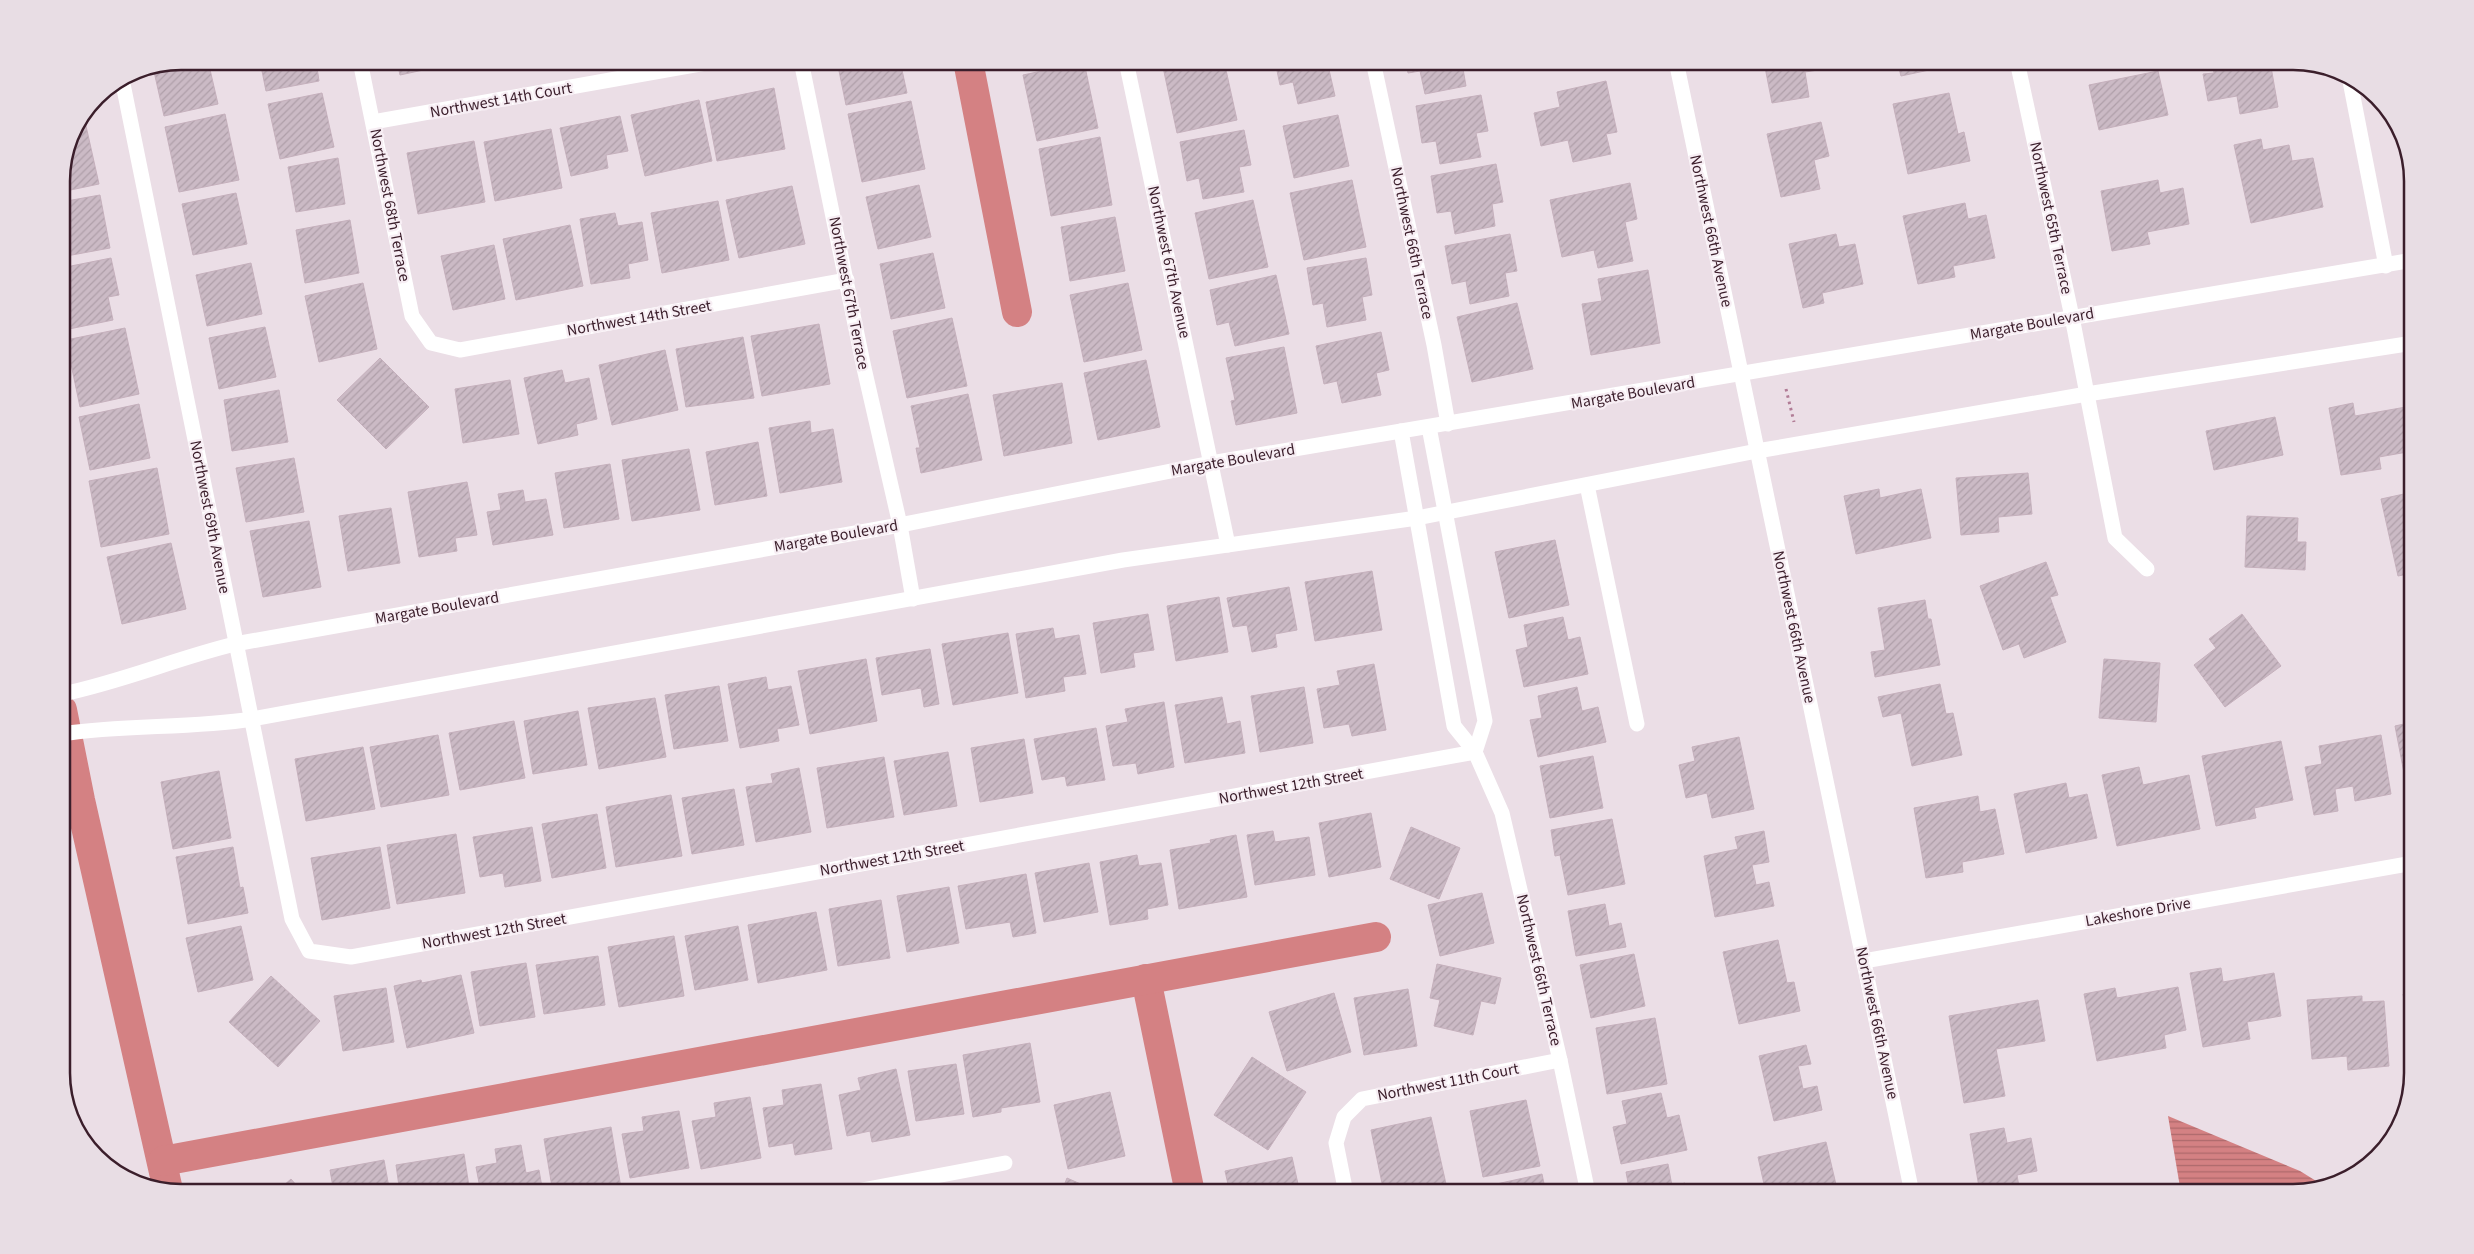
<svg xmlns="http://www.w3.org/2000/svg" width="2474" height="1254" font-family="'Source Sans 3',sans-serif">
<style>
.water{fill:url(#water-rules)}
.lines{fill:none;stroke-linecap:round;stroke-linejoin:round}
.canal{stroke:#d48183;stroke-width:30}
.building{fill:url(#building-hatch);stroke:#c5b0bc}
.path{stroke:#b17c96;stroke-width:3;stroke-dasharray:2.5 4;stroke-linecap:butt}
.minor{stroke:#fff;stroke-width:15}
.labels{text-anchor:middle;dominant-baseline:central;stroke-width:4.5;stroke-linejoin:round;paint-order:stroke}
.street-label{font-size:16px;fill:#3b1e2b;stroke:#f7eef4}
.rim{fill:none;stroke:#3b1e2b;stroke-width:2.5}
</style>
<defs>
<pattern id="water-rules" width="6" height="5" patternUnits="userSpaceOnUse" patternTransform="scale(1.25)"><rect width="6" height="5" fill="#d48183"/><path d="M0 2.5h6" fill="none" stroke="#ad696b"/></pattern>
<pattern id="building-hatch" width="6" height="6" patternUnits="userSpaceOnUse" patternTransform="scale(1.25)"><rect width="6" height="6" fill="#cbbac5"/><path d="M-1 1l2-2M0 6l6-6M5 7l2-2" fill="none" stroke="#af9fa9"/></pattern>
</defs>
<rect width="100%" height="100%" fill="#ebdee6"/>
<!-- water -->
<polygon class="water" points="2168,1116 2300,1171 2321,1184 2293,1193 2181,1193"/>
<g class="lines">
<!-- canal -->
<g class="canal">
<polyline points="968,61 1017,312"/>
<polyline points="62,710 80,800 168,1190"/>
<polyline points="1146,979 1190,1193"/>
<polyline points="163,1161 1376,937"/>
</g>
</g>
<!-- building -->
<g class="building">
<polygon points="181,61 208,61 218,104 164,116 153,67"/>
<polygon points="260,61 316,61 319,81 266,91"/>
<polygon points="397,61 456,61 456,63 400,75"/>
<polygon points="837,61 900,61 907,93 846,105"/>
<polygon points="1192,61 1224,61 1237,120 1177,133 1163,67"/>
<polygon points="1275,61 1327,61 1335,96 1298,104 1293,82 1280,85"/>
<polygon points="1406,61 1471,61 1462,63 1466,86 1425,94 1420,71 1408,73"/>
<polygon points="1748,61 1817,61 1818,70 1805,72 1809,97 1772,103 1764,62 1749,64"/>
<polygon points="1897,61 1947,61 1948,66 1901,76"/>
<polygon points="2212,61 2270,61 2278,107 2240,114 2237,96 2208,101 2203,74 2214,73"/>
<polygon points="1084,62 1098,128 1037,141 1023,75"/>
<polygon points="2158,71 2168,115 2099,130 2089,85"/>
<polygon points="1606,81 1617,132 1606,134 1611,154 1573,162 1568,140 1541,146 1534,113 1560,107 1557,92"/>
<polygon points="774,88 785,149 717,161 706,102"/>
<polygon points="322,93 334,147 280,159 268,104"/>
<polygon points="1949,93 1958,134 1964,132 1970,161 1908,174 1893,104"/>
<polygon points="1481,95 1488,131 1476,133 1481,157 1440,164 1436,141 1422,143 1416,106"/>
<polygon points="699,100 712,161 645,176 631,115"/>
<polygon points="911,101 925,169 862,182 848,114"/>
<polygon points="225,114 239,180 179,192 165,127"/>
<polygon points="1338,115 1349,166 1294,178 1283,126"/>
<polygon points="620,116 628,151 606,155 608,168 571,176 560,128"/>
<polygon points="84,117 99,184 61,192 61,174 71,135"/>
<polygon points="1821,122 1829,156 1814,160 1820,189 1781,197 1767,134"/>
<polygon points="551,129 562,188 495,201 484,142"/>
<polygon points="1244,130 1251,165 1239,167 1244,192 1203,199 1199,178 1187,181 1180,142"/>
<polygon points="1100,137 1112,205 1051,216 1039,149"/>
<polygon points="2261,139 2263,150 2289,145 2292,161 2313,158 2323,207 2251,223 2234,145"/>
<polygon points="474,141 485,202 418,214 407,153"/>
<polygon points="338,158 345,204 296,212 288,167"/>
<polygon points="1496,164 1503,202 1492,204 1495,226 1455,234 1451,211 1437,213 1431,176"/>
<polygon points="1352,180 1366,247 1304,260 1290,193"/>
<polygon points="2158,180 2160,193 2183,188 2189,224 2147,232 2150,244 2112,251 2101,191"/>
<polygon points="1630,183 1637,219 1625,222 1633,261 1598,268 1594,250 1562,257 1550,200"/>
<polygon points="919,185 931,237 878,249 866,197"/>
<polygon points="792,186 805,244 739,258 726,200"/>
<polygon points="236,193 247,244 193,255 182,204"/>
<polygon points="100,195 110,248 61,257 61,202"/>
<polygon points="1253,200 1268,267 1209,279 1195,213"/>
<polygon points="718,201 729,260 662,273 651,213"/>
<polygon points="1965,203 1968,219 1986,215 1995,258 1953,266 1955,277 1918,284 1903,216"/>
<polygon points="615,213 618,226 642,222 648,260 628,264 630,278 591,284 580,219"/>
<polygon points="1115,217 1125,271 1070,281 1061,227"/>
<polygon points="350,220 359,273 305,283 296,230"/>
<polygon points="570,225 583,286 516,300 503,239"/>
<polygon points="1510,234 1517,271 1505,273 1509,296 1470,304 1466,281 1452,284 1445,246"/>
<polygon points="1836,234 1839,247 1855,244 1863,284 1822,293 1824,303 1803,308 1789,244"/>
<polygon points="494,245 505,299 453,310 441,256"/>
<polygon points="933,253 945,308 891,319 880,264"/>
<polygon points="111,258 119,295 108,297 113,320 69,329 61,292 61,268"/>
<polygon points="1366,258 1372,295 1362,297 1366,320 1327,327 1323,303 1313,305 1307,268"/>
<polygon points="251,263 262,314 207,326 196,275"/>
<polygon points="1648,270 1660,343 1591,355 1582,304 1602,301 1598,279"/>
<polygon points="1276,275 1289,334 1235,346 1229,322 1217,325 1210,290"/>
<polygon points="363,283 377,349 319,362 305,296"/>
<polygon points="1128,283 1142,350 1084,362 1070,295"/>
<polygon points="1517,303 1533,369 1472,382 1457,317"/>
<polygon points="952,318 967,386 907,398 893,331"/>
<polygon points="819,324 830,384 762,396 751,336"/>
<polygon points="265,327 276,377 219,389 209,338"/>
<polygon points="125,328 139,394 80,407 66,340"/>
<polygon points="1381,332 1389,370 1376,373 1381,395 1342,403 1337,381 1324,384 1316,346"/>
<polygon points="743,337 754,398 686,407 676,349"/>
<polygon points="1284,347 1297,413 1236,425 1231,401 1235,400 1226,358"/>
<polygon points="665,350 678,410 612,425 599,365"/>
<polygon points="380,358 429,407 386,449 337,400"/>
<polygon points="1146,360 1160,427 1098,440 1084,373"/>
<polygon points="562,370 565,383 589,378 597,419 576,424 578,435 538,444 524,378"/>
<polygon points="510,380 519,434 463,443 455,389"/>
<polygon points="1062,383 1072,443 1004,456 993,395"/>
<polygon points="279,390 288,442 232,451 224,400"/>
<polygon points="968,394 982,460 921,473 916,448 920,448 911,406"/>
<polygon points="2353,403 2355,416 2406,407 2413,451 2379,457 2381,469 2341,475 2329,408"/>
<polygon points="139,404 150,458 90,470 79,417"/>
<polygon points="2275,417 2283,455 2214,470 2206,431"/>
<polygon points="810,421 811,433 833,429 842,482 780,493 769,428"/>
<polygon points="758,442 767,496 715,505 706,452"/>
<polygon points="689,449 700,510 632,521 622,460"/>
<polygon points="294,458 304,512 246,522 236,468"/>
<polygon points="610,464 619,519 564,528 555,473"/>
<polygon points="157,468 169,534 101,547 89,481"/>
<polygon points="2028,473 2032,514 1998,517 1999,532 1961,535 1956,478"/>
<polygon points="467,482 477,535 455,538 457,551 419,557 408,492"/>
<polygon points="1879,489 1880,498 1921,489 1931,538 1856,554 1844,496"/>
<polygon points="523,490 525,502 546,499 553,535 493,545 487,512 501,510 498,494"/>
<polygon points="2413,492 2413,573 2398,576 2381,499"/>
<polygon points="391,508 400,563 348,571 339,516"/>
<polygon points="2247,516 2298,518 2297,542 2306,542 2305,570 2245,567"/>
<polygon points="309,521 321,587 263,597 250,531"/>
<polygon points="1555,540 1569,605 1509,618 1495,552"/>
<polygon points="171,543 186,609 122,624 107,557"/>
<polygon points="2046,562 2058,595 2050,597 2066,642 2024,658 2019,644 2003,650 1980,586"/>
<polygon points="1372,571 1382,630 1315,641 1305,582"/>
<polygon points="1289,587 1297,630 1275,634 1277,647 1252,652 1247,625 1233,627 1227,598"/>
<polygon points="1219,597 1228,652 1176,661 1167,606"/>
<polygon points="1925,600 1928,619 1931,619 1940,665 1875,677 1871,652 1885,650 1878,608"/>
<polygon points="1148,614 1154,650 1133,653 1135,667 1101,673 1093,623"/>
<polygon points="2242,614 2281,666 2225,707 2194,665 2216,648 2209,639"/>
<polygon points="1563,617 1568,640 1580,637 1588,674 1524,687 1516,650 1528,647 1524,625"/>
<polygon points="1053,628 1055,639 1079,635 1086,674 1063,677 1065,691 1026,698 1016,634"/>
<polygon points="1008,633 1018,693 953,705 942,644"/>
<polygon points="930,649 939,704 924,707 921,688 882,695 876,658"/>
<polygon points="866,659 877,721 810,734 798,671"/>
<polygon points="2104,659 2160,663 2156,722 2099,718"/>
<polygon points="1374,664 1386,730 1352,736 1349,724 1324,728 1317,689 1340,685 1337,671"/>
<polygon points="766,677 768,690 791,686 799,725 777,729 779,741 740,748 728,684"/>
<polygon points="1940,684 1946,714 1953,713 1962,755 1912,766 1901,713 1883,717 1878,697"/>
<polygon points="719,686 728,741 674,749 665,695"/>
<polygon points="1304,687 1313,743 1260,752 1251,696"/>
<polygon points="1577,687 1582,711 1598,707 1606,742 1538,757 1530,720 1542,718 1538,696"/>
<polygon points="1222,697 1227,724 1240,721 1245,753 1185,763 1175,705"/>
<polygon points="655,698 666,757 599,769 588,708"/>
<polygon points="1164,702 1174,767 1138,774 1136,763 1113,766 1106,726 1128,722 1125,709"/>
<polygon points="578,711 587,765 533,774 524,721"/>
<polygon points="514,721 525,778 460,790 449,733"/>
<polygon points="2413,722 2413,793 2408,794 2395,726"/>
<polygon points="1096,728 1105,780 1067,786 1065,776 1042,780 1034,739"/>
<polygon points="438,735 449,795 381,807 370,747"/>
<polygon points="2381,735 2391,794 2355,801 2353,786 2335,789 2338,811 2314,815 2305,767 2322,764 2319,746"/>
<polygon points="1739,737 1754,809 1712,818 1707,793 1686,798 1679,765 1695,761 1692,747"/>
<polygon points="1024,739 1033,793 980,802 971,748"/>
<polygon points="2281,741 2293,800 2254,808 2256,818 2216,826 2202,756"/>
<polygon points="363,747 375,809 306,821 295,759"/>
<polygon points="948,752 957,806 904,815 894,761"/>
<polygon points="1593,756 1603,808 1550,818 1540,766"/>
<polygon points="884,757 894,817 827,828 817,768"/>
<polygon points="2139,767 2143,785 2189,775 2200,829 2117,846 2102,775"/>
<polygon points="799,768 811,832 756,842 746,787 773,783 771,774"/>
<polygon points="219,771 231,838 173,849 161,782"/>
<polygon points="2066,783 2069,798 2087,794 2097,838 2026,853 2014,794"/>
<polygon points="734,789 744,845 692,854 682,798"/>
<polygon points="671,795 682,856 616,867 606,807"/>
<polygon points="1978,796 1980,812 1995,809 2004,854 1962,862 1963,872 1926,878 1914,808"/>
<polygon points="1371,813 1381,867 1329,877 1319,823"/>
<polygon points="597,814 606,868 552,878 542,824"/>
<polygon points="1612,819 1625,884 1568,895 1560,855 1555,856 1551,830"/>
<polygon points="532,827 541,881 505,887 503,873 480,877 473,837"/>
<polygon points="1411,827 1460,848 1439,899 1390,879"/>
<polygon points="1273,831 1275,842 1309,837 1315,875 1255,885 1247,835"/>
<polygon points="1764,831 1769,862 1752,865 1756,885 1769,882 1774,906 1715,917 1704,856 1738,849 1735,837"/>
<polygon points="456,834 465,893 397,904 387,845"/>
<polygon points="1236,835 1247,897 1179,909 1170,850 1211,843 1210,840"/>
<polygon points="233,847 240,888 243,887 248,913 188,924 176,857"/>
<polygon points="380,847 390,908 322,920 311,858"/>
<polygon points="1137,855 1139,866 1161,863 1168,905 1147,909 1148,919 1110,925 1100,862"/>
<polygon points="1089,863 1098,912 1044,922 1035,873"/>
<polygon points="1026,874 1036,933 1013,937 1010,922 966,929 958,886"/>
<polygon points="949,887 959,943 907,952 897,896"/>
<polygon points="1482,893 1494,943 1440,956 1428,905"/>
<polygon points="881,900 890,958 838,966 829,909"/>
<polygon points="1605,904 1609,926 1621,923 1626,947 1576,956 1568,911"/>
<polygon points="816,912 827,970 758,983 748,925"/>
<polygon points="241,926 253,980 198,992 186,938"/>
<polygon points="738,926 748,980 695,990 685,936"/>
<polygon points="674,936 684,996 619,1007 608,947"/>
<polygon points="1778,940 1787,983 1794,982 1800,1011 1739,1024 1723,952"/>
<polygon points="1634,954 1645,1006 1591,1018 1580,965"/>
<polygon points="598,956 605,1005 544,1014 536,965"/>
<polygon points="526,963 535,1017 480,1026 471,972"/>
<polygon points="1437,964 1501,978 1495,1004 1481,1001 1473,1035 1434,1026 1440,1000 1430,998"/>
<polygon points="2221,968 2223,982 2274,973 2281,1016 2247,1022 2250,1039 2203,1047 2190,973"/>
<polygon points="461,975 474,1033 407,1048 394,986 421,980 422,983"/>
<polygon points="271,976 320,1021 278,1067 229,1022"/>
<polygon points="2178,987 2186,1030 2164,1035 2166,1048 2097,1061 2084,994 2115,988 2117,998"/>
<polygon points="386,988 394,1042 343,1051 334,996"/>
<polygon points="1408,989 1417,1046 1364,1055 1354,998"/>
<polygon points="2413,992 2413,1049 2403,994"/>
<polygon points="1334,993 1351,1052 1287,1071 1269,1012"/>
<polygon points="2362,996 2362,1002 2384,1001 2389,1066 2348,1070 2347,1056 2312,1059 2307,1000"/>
<polygon points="2038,1000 2045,1041 1996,1049 2005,1096 1964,1103 1949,1016"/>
<polygon points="1655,1018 1667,1084 1607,1094 1596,1028"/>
<polygon points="1030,1043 1040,1102 1001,1108 1001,1112 973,1117 963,1055"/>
<polygon points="1806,1045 1811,1064 1798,1066 1803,1089 1817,1086 1822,1110 1774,1121 1759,1056"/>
<polygon points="1252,1057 1306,1092 1268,1150 1214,1115"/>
<polygon points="956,1064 964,1114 916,1121 908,1071"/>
<polygon points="896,1069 910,1135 872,1142 870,1131 847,1136 839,1095 861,1090 858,1078"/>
<polygon points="821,1084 832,1149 795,1155 793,1143 769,1147 763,1108 784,1105 782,1090"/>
<polygon points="1110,1092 1125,1156 1068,1169 1054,1105"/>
<polygon points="1661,1093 1667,1118 1679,1115 1687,1150 1621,1164 1613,1127 1627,1124 1622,1101"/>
<polygon points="750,1097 761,1158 701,1169 692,1121 716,1117 714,1103"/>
<polygon points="1526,1100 1540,1166 1483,1177 1470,1111"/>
<polygon points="679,1111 689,1168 630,1178 622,1134 644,1131 642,1117"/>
<polygon points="1431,1117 1446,1184 1405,1193 1384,1193 1371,1130"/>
<polygon points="611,1127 621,1188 597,1193 553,1193 544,1139"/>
<polygon points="2004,1128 2007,1143 2031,1138 2037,1171 2017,1175 2020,1193 1980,1193 1970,1134"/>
<polygon points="1826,1142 1838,1193 1766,1193 1758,1157"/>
<polygon points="521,1145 526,1173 539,1170 543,1193 481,1193 476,1167 497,1163 495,1149"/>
<polygon points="464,1154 470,1193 400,1193 396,1165"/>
<polygon points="1292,1157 1300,1193 1230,1193 1225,1171"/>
<polygon points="384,1160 390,1193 334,1193 330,1170"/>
<polygon points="1668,1164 1672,1186 1685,1183 1687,1193 1630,1193 1626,1172"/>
<polygon points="1542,1174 1546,1193 1479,1193 1478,1188"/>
<polygon points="1067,1178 1101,1193 1061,1193"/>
<polygon points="291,1179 303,1193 275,1193"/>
</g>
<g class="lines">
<!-- path -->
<polyline class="path" points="1786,389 1794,422"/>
<!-- minor -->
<g class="minor">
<polyline points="360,61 412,316 431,343 460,350 847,280"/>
<polyline points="801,61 864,368 900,525 913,599"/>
<polyline points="1126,61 1228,545"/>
<polyline points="1373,61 1434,345 1448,424"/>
<polyline points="1676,61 1912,1193"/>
<polyline points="2017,61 2072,317 2115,538 2147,569"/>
<polyline points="2349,76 2386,266"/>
<polyline points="122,79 292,919 309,951 351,957 1475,752"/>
<polyline points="373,122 717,61"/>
<polyline points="1429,427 1485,721 1475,752"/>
<polyline points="1401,431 1454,726 1475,752 1502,813 1560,1060 1588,1193"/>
<polyline points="1587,485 1637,724"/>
<path d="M62,694c59,-12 115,-36 173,-50l665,-119 311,-62 1202,-203"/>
<path d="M62,734c63,-10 127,-5 190,-15l871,-159 294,-42 340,-67 330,-57 326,-51"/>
<polyline points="1864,961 2413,863"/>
<polyline points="846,1193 1005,1163"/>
<polyline points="1346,1193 1336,1143 1344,1117 1362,1099 1560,1060"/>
</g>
</g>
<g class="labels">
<!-- street labels -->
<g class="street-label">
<text transform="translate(501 100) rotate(-10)">Northwest 14th Court</text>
<text transform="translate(390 205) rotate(79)">Northwest 68th Terrace</text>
<text transform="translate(2051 218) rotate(78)">Northwest 65th Terrace</text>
<text transform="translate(1711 231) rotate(78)">Northwest 66th Avenue</text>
<text transform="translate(1412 243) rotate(78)">Northwest 66th Terrace</text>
<text transform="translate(1169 262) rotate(78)">Northwest 67th Avenue</text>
<text transform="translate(849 293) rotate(79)">Northwest 67th Terrace</text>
<text transform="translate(639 318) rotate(-10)">Northwest 14th Street</text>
<text transform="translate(2032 324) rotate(-10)">Margate Boulevard</text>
<text transform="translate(1633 393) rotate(-10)">Margate Boulevard</text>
<text transform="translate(1233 460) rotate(-10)">Margate Boulevard</text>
<text transform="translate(210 517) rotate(79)">Northwest 69th Avenue</text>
<text transform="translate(836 536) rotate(-10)">Margate Boulevard</text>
<text transform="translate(437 608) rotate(-10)">Margate Boulevard</text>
<text transform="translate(1794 627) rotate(78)">Northwest 66th Avenue</text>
<text transform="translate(1291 786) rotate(-10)">Northwest 12th Street</text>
<text transform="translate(892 858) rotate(-10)">Northwest 12th Street</text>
<text transform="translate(2138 912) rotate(-10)">Lakeshore Drive</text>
<text transform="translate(494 931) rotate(-10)">Northwest 12th Street</text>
<text transform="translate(1539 970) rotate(77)">Northwest 66th Terrace</text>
<text transform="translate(1877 1023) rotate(78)">Northwest 66th Avenue</text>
<text transform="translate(1448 1082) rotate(-11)">Northwest 11th Court</text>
</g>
</g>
<!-- crop -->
<path d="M0 0H2474V1254H0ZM181 70H2293A111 111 0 0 1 2404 181V1073A111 111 0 0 1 2293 1184H181A111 111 0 0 1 70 1073V181A111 111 0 0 1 181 70Z" fill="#e8dde4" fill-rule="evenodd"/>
<path class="rim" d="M181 70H2293A111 111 0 0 1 2404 181V1073A111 111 0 0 1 2293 1184H181A111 111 0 0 1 70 1073V181A111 111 0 0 1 181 70Z"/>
</svg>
